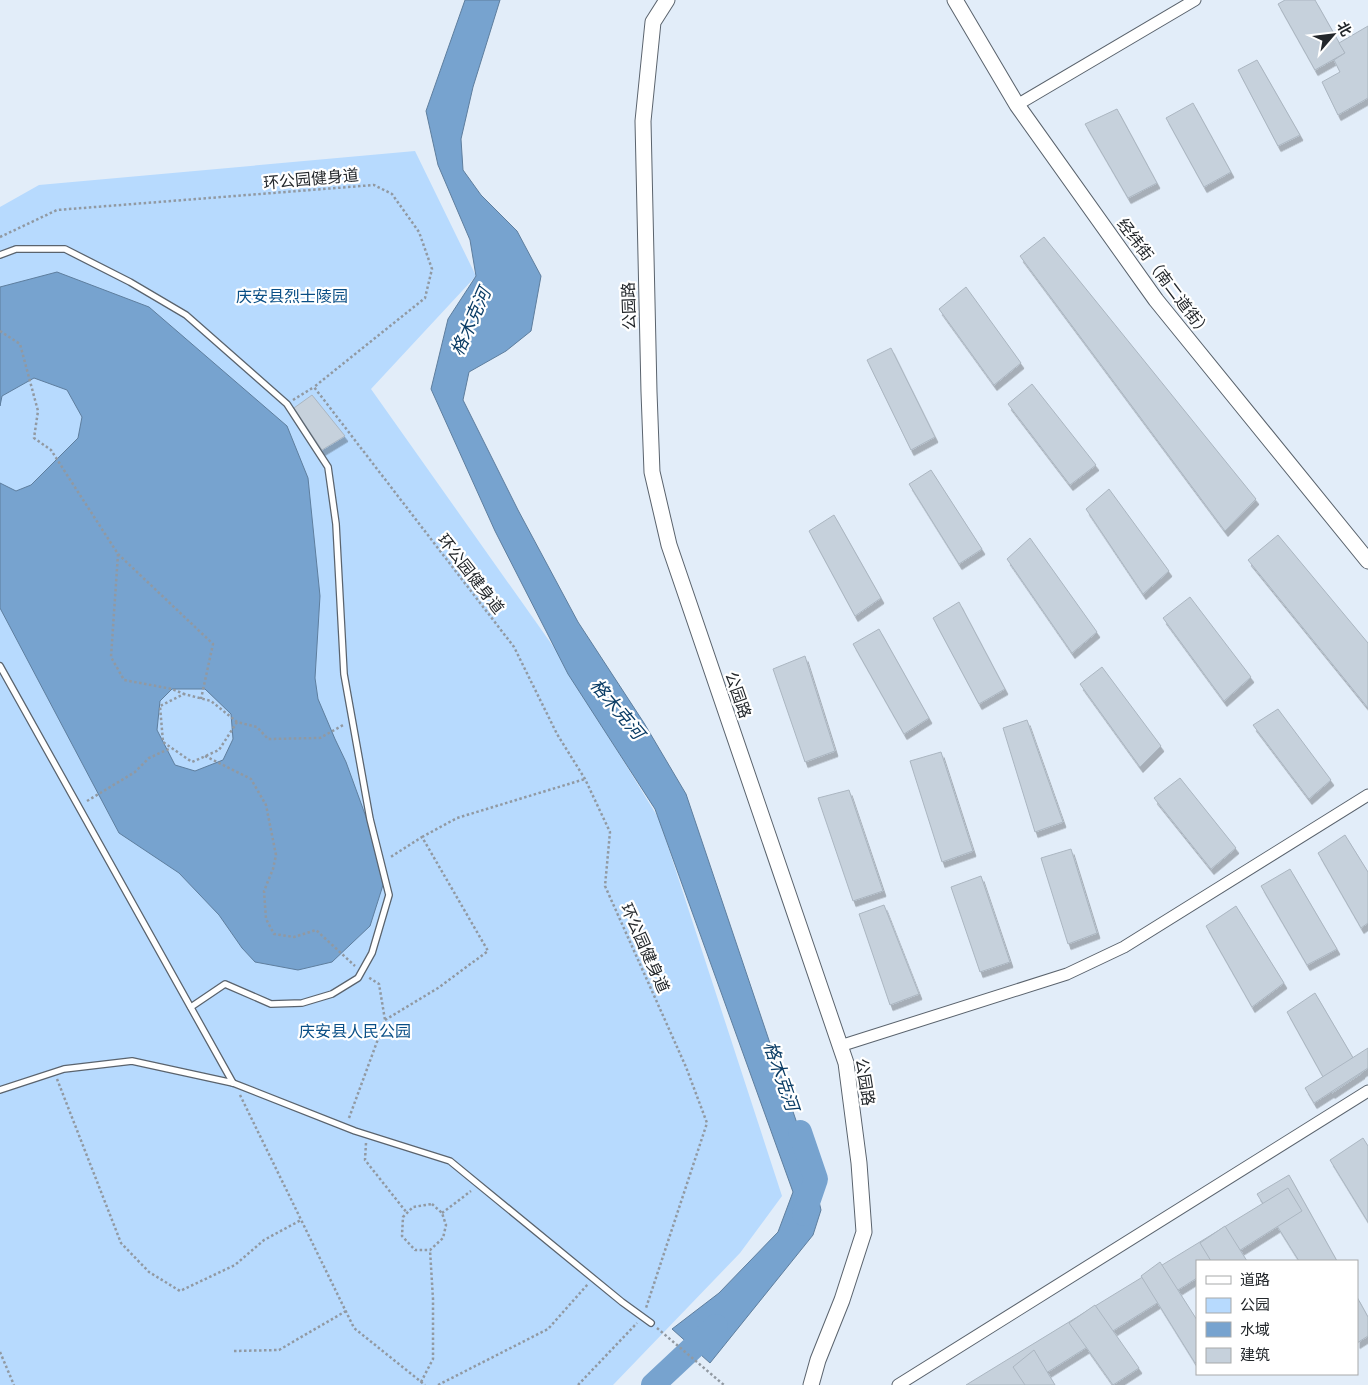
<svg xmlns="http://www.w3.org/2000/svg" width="1368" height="1385" font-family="Montserrat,'Noto Sans SC',sans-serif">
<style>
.green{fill:#b7dafe}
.water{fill:#77a3cf;stroke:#5e7e9e;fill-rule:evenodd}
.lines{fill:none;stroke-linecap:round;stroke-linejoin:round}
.river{stroke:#77a3cf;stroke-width:24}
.building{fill:#c6d1dc;stroke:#abb6c1;filter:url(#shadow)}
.lane-casing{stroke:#5a636d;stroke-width:8}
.street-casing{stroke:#5a636d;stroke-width:13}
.secondary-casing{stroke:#5a636d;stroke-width:17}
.path{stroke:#9199a2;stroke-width:2.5;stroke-dasharray:2.5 2.5;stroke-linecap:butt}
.lane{stroke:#fff;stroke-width:5.5}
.street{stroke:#fff;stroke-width:11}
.secondary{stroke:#fff;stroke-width:15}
.labels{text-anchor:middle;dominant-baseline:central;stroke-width:4.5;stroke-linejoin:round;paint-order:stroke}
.street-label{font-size:16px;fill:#23272b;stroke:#fff}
.park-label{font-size:16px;fill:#0a4f86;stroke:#fff}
.water-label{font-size:18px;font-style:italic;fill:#0a3c65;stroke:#fff}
</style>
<defs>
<filter id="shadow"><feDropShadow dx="3" dy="5.5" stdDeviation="0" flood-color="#0004"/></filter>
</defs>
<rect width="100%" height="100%" fill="#e2edf9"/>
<!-- green -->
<polygon class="green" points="415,151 476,276 371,389 555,649 659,819 782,1196 740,1253 613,1385 0,1385 0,207 39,185"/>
<!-- water -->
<g class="water">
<polygon points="465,0 500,0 473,87 461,139 463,170 481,195 517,231 541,276 531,331 506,351 469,372 463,400 518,510 578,622 644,723 686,794 810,1162 821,1210 813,1235 710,1363 672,1329 719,1293 778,1232 793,1192 655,809 568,674 495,531 431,389 448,319 476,276 470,240 438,165 426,111"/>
<path d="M57,272l92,35 138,119 21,52 12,118 -5,82 3,21 17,40 11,23 28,77 9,46 -13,41 -38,36 -34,8 -43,-8 -13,-14 -23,-33 -40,-42 -60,-40 -119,-225v-125l16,8 15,-6 47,-47 4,-21 -15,-27 -33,-12 -32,18 -2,10v-119zM172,689h33l26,25 2,25 -10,21 -28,11 -20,-6 -18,-35 3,-29z"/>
</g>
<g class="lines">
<!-- river -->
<g class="river">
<polyline points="800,1132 816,1179 804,1214"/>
<polyline points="653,1385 716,1326"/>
</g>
</g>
<!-- building -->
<g class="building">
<polygon points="1285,0 1315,0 1345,53 1315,70 1278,4"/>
<polygon points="1368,26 1368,98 1338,115 1322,82 1340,72 1334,60 1345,53 1339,43"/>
<polygon points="1257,60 1300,135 1278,146 1238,70"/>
<polygon points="1193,103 1231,172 1204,187 1166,118"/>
<polygon points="1117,109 1157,183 1128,198 1085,124"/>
<polygon points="1044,237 1256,499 1225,531 1020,256"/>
<polygon points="966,287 1021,363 994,385 939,309"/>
<polygon points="891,348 935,437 911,450 867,360"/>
<polygon points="1032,384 1096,465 1070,485 1008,404"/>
<polygon points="312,395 345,436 322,450 294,408"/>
<polygon points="931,470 982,549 959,564 909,484"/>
<polygon points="1109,489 1169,571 1143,594 1086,509"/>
<polygon points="834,515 881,598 855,616 809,531"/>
<polygon points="1278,535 1368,643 1368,708 1248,560"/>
<polygon points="1030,538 1097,632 1072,653 1007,559"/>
<polygon points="1190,597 1251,677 1224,701 1163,618"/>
<polygon points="959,602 1005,689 979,704 933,618"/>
<polygon points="879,629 929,718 904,734 853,644"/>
<polygon points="805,656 835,751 805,762 773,669"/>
<polygon points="1102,667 1161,746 1140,767 1080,684"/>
<polygon points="1278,709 1331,780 1309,799 1253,725"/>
<polygon points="1027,720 1063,822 1035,832 1003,728"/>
<polygon points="941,752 973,851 942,862 910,761"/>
<polygon points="1180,778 1236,848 1211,869 1154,798"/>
<polygon points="849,790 883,891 853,901 818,798"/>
<polygon points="1345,835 1368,872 1368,923 1361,928 1318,853"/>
<polygon points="1071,849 1097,933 1068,944 1041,858"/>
<polygon points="1290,869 1337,949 1307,965 1261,886"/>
<polygon points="981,876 1010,962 980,972 951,887"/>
<polygon points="884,905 919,994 890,1005 859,914"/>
<polygon points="1236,906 1284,983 1252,1007 1206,926"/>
<polygon points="1315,993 1362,1073 1332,1093 1287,1012"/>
<polygon points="1368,1048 1368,1068 1314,1103 1305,1088"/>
<polygon points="1363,1138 1368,1146 1368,1222 1330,1160"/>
<polygon points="1289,1175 1337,1261 1299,1261 1257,1194"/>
<polygon points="1288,1188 1302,1211 1223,1261 1197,1261 1197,1278 1027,1385 966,1385"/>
<polygon points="1225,1226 1247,1261 1211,1261 1200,1243"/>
<polygon points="1160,1262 1197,1320 1197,1362 1195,1363 1141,1276"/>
<polygon points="1357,1297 1368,1317 1368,1336 1357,1343"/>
<polygon points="1095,1305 1139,1368 1113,1385 1069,1323"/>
<polygon points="1034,1350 1055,1385 1025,1385 1013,1367"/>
</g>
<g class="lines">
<defs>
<g id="lane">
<polyline points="0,255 16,249 65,249 130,282 186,315 287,404 328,467 336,524 344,674 370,819 389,895 372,953 358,978 332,994 302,1003 271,1004 225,984 191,1007"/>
<polyline points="0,666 233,1083"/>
<polyline points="0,1090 64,1069 132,1061 233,1083 355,1131 450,1161 622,1302 651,1323"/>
</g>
<g id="street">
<polyline points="1017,105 1195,0"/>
<polyline points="840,1046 1067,974 1124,947 1368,795"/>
<polyline points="898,1385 1368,1091"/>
</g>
<g id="secondary">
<polyline points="667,0 653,22 643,121 649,392 652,472 669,545 846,1063 859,1163 864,1232 842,1300 818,1360 811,1385"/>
<polyline points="955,0 1017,105 1156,300 1368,561"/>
</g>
</defs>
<!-- lane casing -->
<use href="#lane" class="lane-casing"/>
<!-- street casing -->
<use href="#street" class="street-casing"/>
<!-- secondary casing -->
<use href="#secondary" class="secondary-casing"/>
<!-- path -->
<g class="path">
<polyline points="0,237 57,210 374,185 392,194 419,232 432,269 425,298 314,387 514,647 557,734 585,779 610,832 605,886 686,1067 707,1123 646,1308"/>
<polyline points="0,331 20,344 38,411 34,438 51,450 118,554 213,644 201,699"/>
<polyline points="293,400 314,387"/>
<polyline points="118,554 111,657 124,680 172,689 184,694"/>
<polyline points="237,722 219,750 192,762 163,742 160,706 184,694 211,701 237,722 257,727 268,739 320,738 345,724"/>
<polyline points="205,756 251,779 266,805 276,855 273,869 264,891 266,919 274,934 294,937 316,930 355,966"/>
<polyline points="87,801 135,772 149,758 171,748"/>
<polyline points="422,837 457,818 585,779"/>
<polyline points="385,1020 438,988 488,951 422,837 389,858"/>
<polyline points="57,1079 121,1243 149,1272 180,1291 235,1265 264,1240 301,1220"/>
<polyline points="240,1095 354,1328 425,1385"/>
<polyline points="349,1118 385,1020 379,984 368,977"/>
<polyline points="366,1143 365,1160 407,1213"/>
<polygon points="432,1204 442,1213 446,1225 443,1238 430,1250 415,1250 402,1236 403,1217 413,1207"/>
<polyline points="442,1213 471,1191"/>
<polyline points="657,1328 724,1385"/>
<polyline points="234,1351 279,1350 346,1311"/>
<polyline points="0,1352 14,1385"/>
<polyline points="421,1382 433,1359 433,1299 430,1250"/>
<polyline points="438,1385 548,1329 588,1284"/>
<polyline points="578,1385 637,1323"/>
</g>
<!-- lane -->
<use href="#lane" class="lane"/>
<!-- street -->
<use href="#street" class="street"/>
<!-- secondary -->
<use href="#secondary" class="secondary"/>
</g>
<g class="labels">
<!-- street labels -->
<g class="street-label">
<text transform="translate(311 179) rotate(-5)">环公园健身道</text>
<text transform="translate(1164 278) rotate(53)">经纬街（南二道街）</text>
<text transform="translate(629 306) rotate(-92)">公园路</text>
<text transform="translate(471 574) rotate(52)">环公园健身道</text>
<text transform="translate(738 695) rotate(71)">公园路</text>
<text transform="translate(645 948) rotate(66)">环公园健身道</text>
<text transform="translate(865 1082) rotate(81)">公园路</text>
</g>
<!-- park labels -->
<g class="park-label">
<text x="292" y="296">庆安县烈士陵园</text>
<text x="355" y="1031">庆安县人民公园</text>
</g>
<!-- water labels -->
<g class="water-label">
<text transform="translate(471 322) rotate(-66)">格木克河</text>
<text transform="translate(617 709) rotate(50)">格木克河</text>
<text transform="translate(781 1076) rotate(71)">格木克河</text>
</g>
</g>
<!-- legend -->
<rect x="1196" y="1260" width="162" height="115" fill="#ffffff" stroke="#a7a9aa"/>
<rect x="1206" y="1276" width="25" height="8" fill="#ffffff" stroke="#a7a9aa"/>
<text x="1240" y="1285" font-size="15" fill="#23272b">道路</text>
<rect x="1206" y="1298" width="25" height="15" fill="#b7dafe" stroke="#a7a9aa"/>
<text x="1240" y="1310" font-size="15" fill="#23272b">公园</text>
<rect x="1206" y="1322" width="25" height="15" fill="#77a3cf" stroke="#a7a9aa"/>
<text x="1240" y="1335" font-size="15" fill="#23272b">水域</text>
<rect x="1206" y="1348" width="25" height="15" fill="#c6d1dc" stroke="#a7a9aa"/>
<text x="1240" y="1360" font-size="15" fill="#23272b">建筑</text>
<!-- north arrow -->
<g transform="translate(1333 35) rotate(62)" stroke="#ffffff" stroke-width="4" paint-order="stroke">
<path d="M0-4L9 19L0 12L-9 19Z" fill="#23272b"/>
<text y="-8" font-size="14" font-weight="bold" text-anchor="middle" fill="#23272b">北</text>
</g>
</svg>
